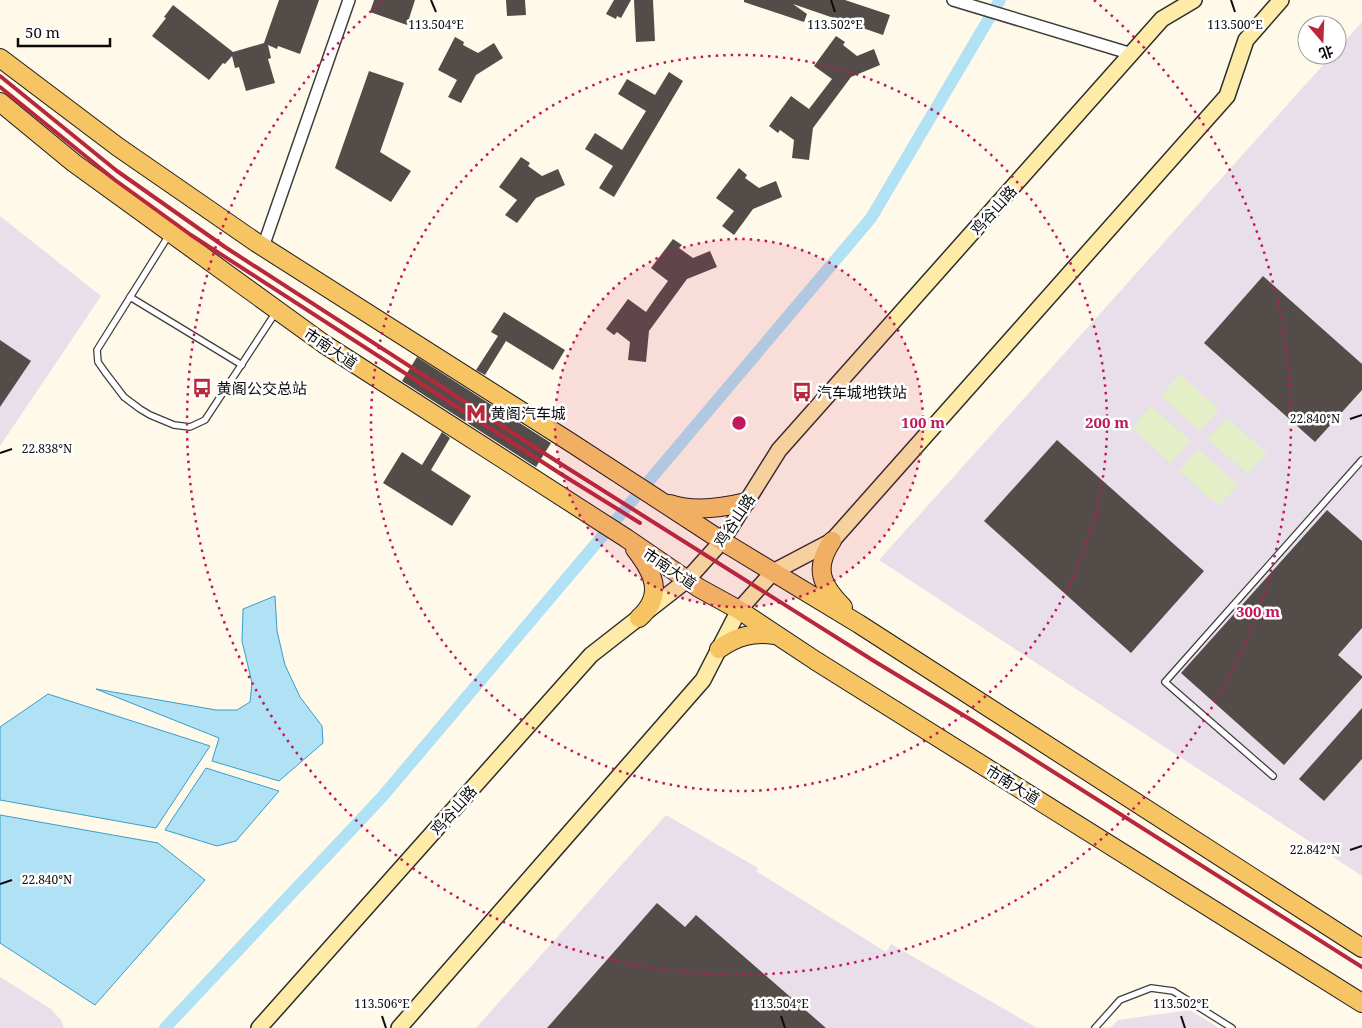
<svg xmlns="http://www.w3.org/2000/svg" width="1362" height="1028" font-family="'Noto Serif','Noto Sans SC',serif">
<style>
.industrial{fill:#e8dfea}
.pitch{fill:#e5efc7}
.water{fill:#b0e1f4;stroke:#399eca}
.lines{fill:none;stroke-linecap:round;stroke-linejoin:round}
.canal{stroke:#b0e1f4;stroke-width:12}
.building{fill:#544c48}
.service-casing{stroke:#3e3e3e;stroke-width:8}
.minor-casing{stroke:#3e3e3e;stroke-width:14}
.secondary-casing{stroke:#2d2d2d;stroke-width:18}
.primary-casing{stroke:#1c1c1c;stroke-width:20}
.service{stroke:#fff;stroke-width:5.5}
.minor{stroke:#fff;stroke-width:11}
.secondary{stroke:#fdeba7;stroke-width:15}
.primary{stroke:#f6c463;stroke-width:18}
.rail{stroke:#b8273c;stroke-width:4}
.ticks{fill:none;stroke:#0b0b0b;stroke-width:2}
.ring{fill:none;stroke:#c2185b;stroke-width:2.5;stroke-dasharray:2.5 5}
.labels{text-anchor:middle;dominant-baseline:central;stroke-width:5;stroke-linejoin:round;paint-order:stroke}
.street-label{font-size:15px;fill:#0b0b0b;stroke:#fff}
.poi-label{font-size:15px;fill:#0b0b0b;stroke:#fff;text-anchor:start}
.ticks-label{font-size:12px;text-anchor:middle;fill:#0b0b0b;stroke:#fff;stroke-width:5;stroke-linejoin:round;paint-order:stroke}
.centre{fill:#c2185b;stroke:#fff;stroke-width:2.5}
.ring-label{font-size:15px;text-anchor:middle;font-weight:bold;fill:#c2185b;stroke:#fff;stroke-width:5;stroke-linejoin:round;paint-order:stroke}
</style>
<rect width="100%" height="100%" fill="#fff9ea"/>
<!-- industrial -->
<g class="industrial">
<polygon points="1362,22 1362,876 879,560 1332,55 1337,55 1337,50"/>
<polygon points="0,216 101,296 0,446"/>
<polygon points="666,815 758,868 756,871 886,952 891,944 1037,1028 476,1028"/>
<polygon points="0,977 51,1009 61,1020 64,1028 0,1028"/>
<polygon points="1190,1010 1219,1028 1110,1028 1118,1020"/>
</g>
<!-- pitch -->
<g class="pitch">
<polygon points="1180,374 1219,410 1200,431 1161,396"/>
<polygon points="1151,406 1190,441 1171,463 1132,428"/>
<polygon points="1227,418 1267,453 1248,474 1208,439"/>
<polygon points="1198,449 1238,485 1219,506 1179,471"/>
</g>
<!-- water -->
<g class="water">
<polygon points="275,596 277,631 285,665 300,697 322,726 323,743 279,781 212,761 219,738 96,689 216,710 237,710 250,702 252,683 242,641 243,609"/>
<polygon points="48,694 210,746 156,828 0,800 0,727"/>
<polygon points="206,768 279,791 236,841 217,846 165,830"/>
<polygon points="0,815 158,843 205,880 95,1005 0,943"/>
</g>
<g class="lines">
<!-- canal -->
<polyline class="canal" points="165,1028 382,797 871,218 1000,0"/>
</g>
<!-- building -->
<g class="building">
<polygon points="279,0 319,0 300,54 278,46 277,49 268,45 271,58 268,59 275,83 246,91 239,67 235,68 232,56 225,64 223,63 209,80 152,36 166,18 164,17 173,5 233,52 264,43"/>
<polygon points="374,0 415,0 407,25 370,12"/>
<polygon points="506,0 525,0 526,15 507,16"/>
<polygon points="614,0 631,0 621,18 617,16 616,19 606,14"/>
<polygon points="634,0 653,0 655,41 636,42"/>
<polygon points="744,0 845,0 890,15 883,35 793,4 807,14 804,22 744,2"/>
<polygon points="836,36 845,42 843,45 857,56 874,49 880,65 851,77 813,128 809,160 792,158 794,140 780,130 778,133 769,126 791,96 809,109 832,79 814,66"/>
<polygon points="455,37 464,42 463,45 478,53 494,43 503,58 476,75 461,103 448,97 457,80 438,70"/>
<polygon points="369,71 404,83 380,152 411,171 391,202 335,168"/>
<polygon points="669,72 683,81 614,197 599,188 613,166 585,149 595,133 622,150 646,111 618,94 627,79 655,95"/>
<polygon points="521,157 530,163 528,166 542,176 558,169 565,185 536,198 517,223 505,215 517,200 499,187"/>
<polygon points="739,168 747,175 745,178 759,188 776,181 782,197 753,209 734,235 722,226 734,211 716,198"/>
<polygon points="673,239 682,245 679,248 693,258 710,251 717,267 687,279 649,331 646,362 628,360 630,342 617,332 614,335 606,329 628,299 646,312 657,296 668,281 651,268"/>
<polygon points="1263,276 1362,364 1362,390 1315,442 1204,343"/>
<polygon points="504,312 565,350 553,370 506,341 485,375 476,370 498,336 491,332"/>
<polygon points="0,340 31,361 0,407"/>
<polygon points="417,357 551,443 536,467 402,381"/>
<polygon points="442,432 450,438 431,470 471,496 452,526 383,483 402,452 422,465"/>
<polygon points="1057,440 1204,571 1131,653 984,521"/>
<polygon points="1327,510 1362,541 1362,628 1338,655 1362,676 1362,678 1284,765 1181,673"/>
<polygon points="1362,708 1362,759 1324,801 1299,779"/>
<polygon points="657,903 685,927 696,915 826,1028 547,1028"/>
</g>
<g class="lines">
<defs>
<g id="service">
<polyline points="169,235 97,350 98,362 105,372 124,397 140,409 150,415 174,425 190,427 205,420 276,312"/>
<polyline points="130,297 242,365"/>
<polyline points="1273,776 1165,682 1362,460"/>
<polyline points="1095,1028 1120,1000 1151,988 1173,991 1232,1028"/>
</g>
<g id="minor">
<polyline points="953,0 1132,54"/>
<polyline points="263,247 349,0"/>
</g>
<g id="secondary">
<polyline points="259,1028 591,655 687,580 722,541 779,450 1162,19 1194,0"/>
<polyline points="399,1028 703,680 739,610 773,572 832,541 1227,96 1246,40 1281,0"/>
</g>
<g id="primary">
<polyline points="0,58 118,147 257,243 570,442 722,541 859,624 1362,948"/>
<polyline points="0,102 74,163 324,344 626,538 699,588 739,610 816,661 1362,1003"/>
<path d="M670,504c24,8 52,4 76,-2"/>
<path d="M832,541c-19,28 -10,45 11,66"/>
<path d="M635,549c18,23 30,46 4,69"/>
<path d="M719,649c18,-13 34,-17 56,-14"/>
</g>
</defs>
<!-- service casing -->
<use href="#service" class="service-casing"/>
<!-- minor casing -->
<use href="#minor" class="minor-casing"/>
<!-- secondary casing -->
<use href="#secondary" class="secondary-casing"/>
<!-- primary casing -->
<use href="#primary" class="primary-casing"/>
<!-- service -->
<use href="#service" class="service"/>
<!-- minor -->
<use href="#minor" class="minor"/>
<!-- secondary -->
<use href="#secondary" class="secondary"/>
<!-- primary -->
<use href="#primary" class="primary"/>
<!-- rail -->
<g class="rail">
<polyline points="0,76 117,171 225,247 561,464 874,661 973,721 1362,967"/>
<polyline points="0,87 115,180 191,235 561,474 640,523"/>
</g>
</g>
<!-- ticks -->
<path class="ticks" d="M431,0l5,12M831,0l4,12M1231,0l4,12M1350,419l12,-4M0,453l12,-4M1350,850l12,-4M0,884l12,-4M382,1016l4,12M781,1016l4,12M1181,1016l4,12"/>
<!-- distance rings -->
<circle cx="739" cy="423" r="184" fill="#c2185b" fill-opacity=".12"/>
<g class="ring">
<circle cx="739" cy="423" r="184"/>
<circle cx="739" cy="423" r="368"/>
<path d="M1094 0A552 552 0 1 1 384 0"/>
</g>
<!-- icons -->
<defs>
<symbol id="bus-bare" viewBox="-9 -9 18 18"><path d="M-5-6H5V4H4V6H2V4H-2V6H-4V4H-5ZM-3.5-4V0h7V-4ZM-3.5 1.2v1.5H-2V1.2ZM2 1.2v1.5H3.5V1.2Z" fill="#b8273c" stroke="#fff" stroke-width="2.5" paint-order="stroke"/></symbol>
<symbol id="metro-bare" viewBox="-9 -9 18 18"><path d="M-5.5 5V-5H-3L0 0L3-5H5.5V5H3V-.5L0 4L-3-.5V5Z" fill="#b8273c" stroke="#fff" stroke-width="2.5" paint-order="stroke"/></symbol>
</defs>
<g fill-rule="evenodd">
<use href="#bus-bare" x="188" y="374" width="28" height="28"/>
<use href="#bus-bare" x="788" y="378" width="28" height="28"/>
<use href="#metro-bare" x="462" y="399" width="28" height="28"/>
</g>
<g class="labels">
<!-- street labels -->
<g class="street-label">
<text transform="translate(993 210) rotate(-48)">鸡谷山路</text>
<text transform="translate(331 348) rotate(34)">市南大道</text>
<text transform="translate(734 520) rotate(-56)">鸡谷山路</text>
<text transform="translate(670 568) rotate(34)">市南大道</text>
<text transform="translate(1013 784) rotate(32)">市南大道</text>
<text transform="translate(453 810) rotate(-48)">鸡谷山路</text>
</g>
<!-- poi labels -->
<g class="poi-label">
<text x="217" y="388">黄阁公交总站</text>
<text x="817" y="392">汽车城地铁站</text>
<text x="491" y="413">黄阁汽车城</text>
</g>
</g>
<g class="ticks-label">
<text x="436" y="29">113.504°E</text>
<text x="835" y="29">113.502°E</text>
<text x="1235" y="29">113.500°E</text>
<text x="1315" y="423">22.840°N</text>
<text x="47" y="453">22.838°N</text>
<text x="1315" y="854">22.842°N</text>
<text x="47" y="884">22.840°N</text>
<text x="382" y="1008">113.506°E</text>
<text x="781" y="1008">113.504°E</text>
<text x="1181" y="1008">113.502°E</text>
</g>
<circle cx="739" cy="423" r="8" class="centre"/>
<g class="ring-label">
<text x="923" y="428">100 m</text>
<text x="1107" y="428">200 m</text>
<text x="1258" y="617">300 m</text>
</g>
<!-- north arrow -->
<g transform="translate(1322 40) rotate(161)"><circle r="24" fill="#ffffff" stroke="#9d9d9d"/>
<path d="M0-4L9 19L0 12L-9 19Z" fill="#b8273c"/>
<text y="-8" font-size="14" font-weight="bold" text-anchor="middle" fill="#0b0b0b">北</text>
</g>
<!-- scale -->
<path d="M18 38v8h92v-8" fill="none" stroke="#0b0b0b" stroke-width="2.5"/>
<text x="25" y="38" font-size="15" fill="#0b0b0b" stroke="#ffffff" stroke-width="4" paint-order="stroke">50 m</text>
</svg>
